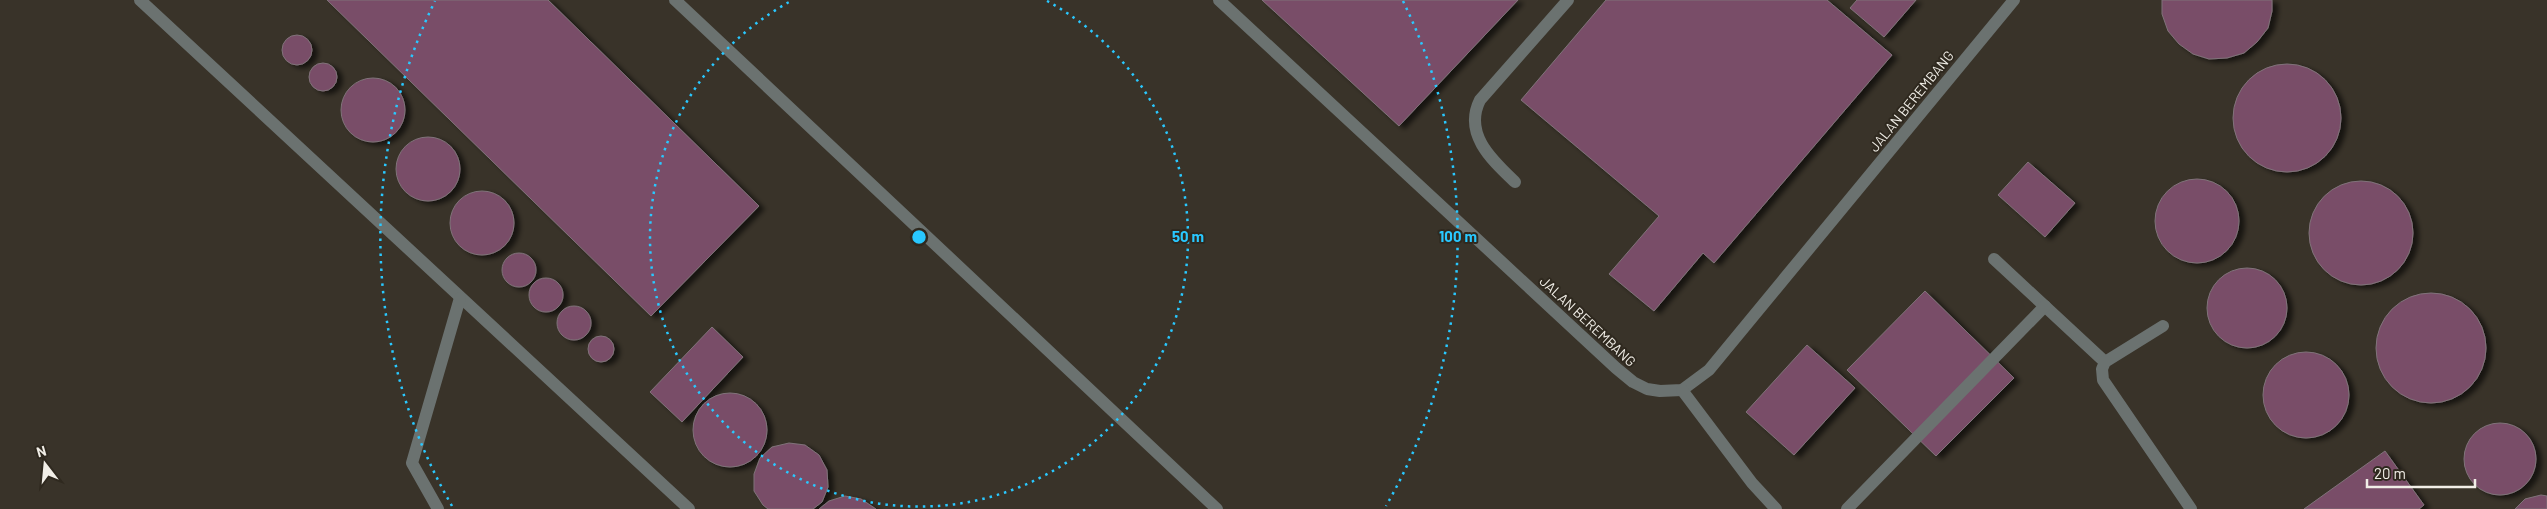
<svg xmlns="http://www.w3.org/2000/svg" width="2547" height="509" font-family="Barlow,sans-serif">
<style>
.building{fill:#794d67;stroke:#80737a;filter:url(#shadow)}
.lines{fill:none;stroke-linecap:round;stroke-linejoin:round}
.minor{stroke:#6b7270;stroke-width:12}
.ring{fill:none;stroke:#29c8ff;stroke-width:2.5;stroke-dasharray:2.5 5}
.labels{text-anchor:middle;dominant-baseline:central;stroke-width:4;stroke-linejoin:round;paint-order:stroke}
.street-label{font-size:14px;fill:#f1eee7;stroke:#2f291f}
.centre{fill:#29c8ff;stroke:#2f291f;stroke-width:2.5}
.ring-label{font-size:15px;text-anchor:middle;font-weight:bold;fill:#29c8ff;stroke:#2f291f;stroke-width:4;stroke-linejoin:round;paint-order:stroke}
</style>
<defs>
<filter id="shadow"><feDropShadow dx="5.5" dy="3" stdDeviation="2.5" flood-color="#0009"/></filter>
</defs>
<rect width="100%" height="100%" fill="#393329"/>
<!-- building -->
<g class="building">
<polygon points="327,0 548,0 759,206 651,316"/>
<polygon points="1262,0 1518,0 1399,126"/>
<polygon points="1606,0 1827,0 1892,55 1714,263 1703,253 1654,311 1609,274 1659,216 1521,100"/>
<polygon points="1857,0 1916,0 1884,37 1850,8"/>
<polygon points="2162,0 2272,0 2272,11 2268,28 2257,42 2244,53 2227,58 2209,59 2193,54 2179,44 2168,31 2162,14"/>
<circle cx="297" cy="50" r="15"/>
<circle cx="323" cy="77" r="14"/>
<circle cx="2287" cy="118" r="54"/>
<circle cx="373" cy="110" r="32"/>
<circle cx="428" cy="169" r="32"/>
<polygon points="2028,162 2075,203 2045,237 1998,195"/>
<circle cx="2197" cy="221" r="42"/>
<circle cx="2361" cy="233" r="52"/>
<circle cx="482" cy="223" r="32"/>
<circle cx="519" cy="270" r="17"/>
<circle cx="2247" cy="308" r="40"/>
<circle cx="546" cy="295" r="17"/>
<polygon points="1925,291 2014,378 1936,456 1847,370"/>
<circle cx="2431" cy="348" r="55"/>
<circle cx="574" cy="323" r="17"/>
<polygon points="712,327 743,357 682,422 650,392"/>
<circle cx="601" cy="349" r="13"/>
<polygon points="1807,345 1855,388 1794,455 1746,412"/>
<circle cx="2306" cy="395" r="43"/>
<circle cx="730" cy="430" r="37"/>
<circle cx="2500" cy="459" r="36"/>
<polygon points="789,443 805,445 819,455 827,470 828,487 822,502 813,509 768,509 763,505 754,491 754,474 760,458 772,447"/>
<polygon points="2385,451 2424,505 2419,509 2304,509"/>
<polygon points="2541,495 2547,496 2547,509 2515,509 2525,499"/>
<polygon points="845,496 861,499 876,509 819,509 829,501"/>
</g>
<g class="lines">
<!-- minor -->
<g class="minor">
<polyline points="140,0 689,509"/>
<polyline points="675,0 1217,509"/>
<polyline points="1219,0 1616,368 1633,382 1647,389 1660,391 1682,390 1709,370 2014,0"/>
<path d="M1515,182c-23,-22 -52,-48 -35,-82l88,-100"/>
<polyline points="1994,259 2105,362"/>
<polyline points="2163,326 2105,362 2102,369 2103,380 2191,509"/>
<polyline points="1682,390 1752,483 1776,509"/>
<polyline points="438,509 412,463 460,298"/>
<polyline points="1847,509 2045,306"/>
</g>
</g>
<!-- distance rings -->
<g class="ring">
<path d="M1047 1A269 269 0 1 1 791 1"/>
<path d="M452 506A539 539 0 0 1 435 1M1403 1A539 539 0 0 1 1386 506"/>
</g>
<g class="labels">
<!-- street labels -->
<g class="street-label">
<text transform="translate(1911 101) rotate(-51)">JALAN BEREMBANG</text>
<text transform="translate(1588 321) rotate(43)">JALAN BEREMBANG</text>
</g>
</g>
<circle cx="919" cy="237" r="8" class="centre"/>
<g class="ring-label">
<text x="1188" y="242">50 m</text>
<text x="1458" y="242">100 m</text>
</g>
<!-- north arrow -->
<g transform="translate(45 464) rotate(344)" stroke="#2f291f" stroke-width="4" paint-order="stroke">
<path d="M0-4L9 19L0 12L-9 19Z" fill="#f1eee7"/>
<text y="-8" font-size="14" font-weight="bold" text-anchor="middle" fill="#f1eee7">N</text>
</g>
<!-- scale -->
<path d="M2367 479v8h108v-8" fill="none" stroke="#f1eee7" stroke-width="2.5"/>
<text x="2374" y="479" font-size="15" fill="#f1eee7" stroke="#2f291f" stroke-width="4" paint-order="stroke">20 m</text>
</svg>
